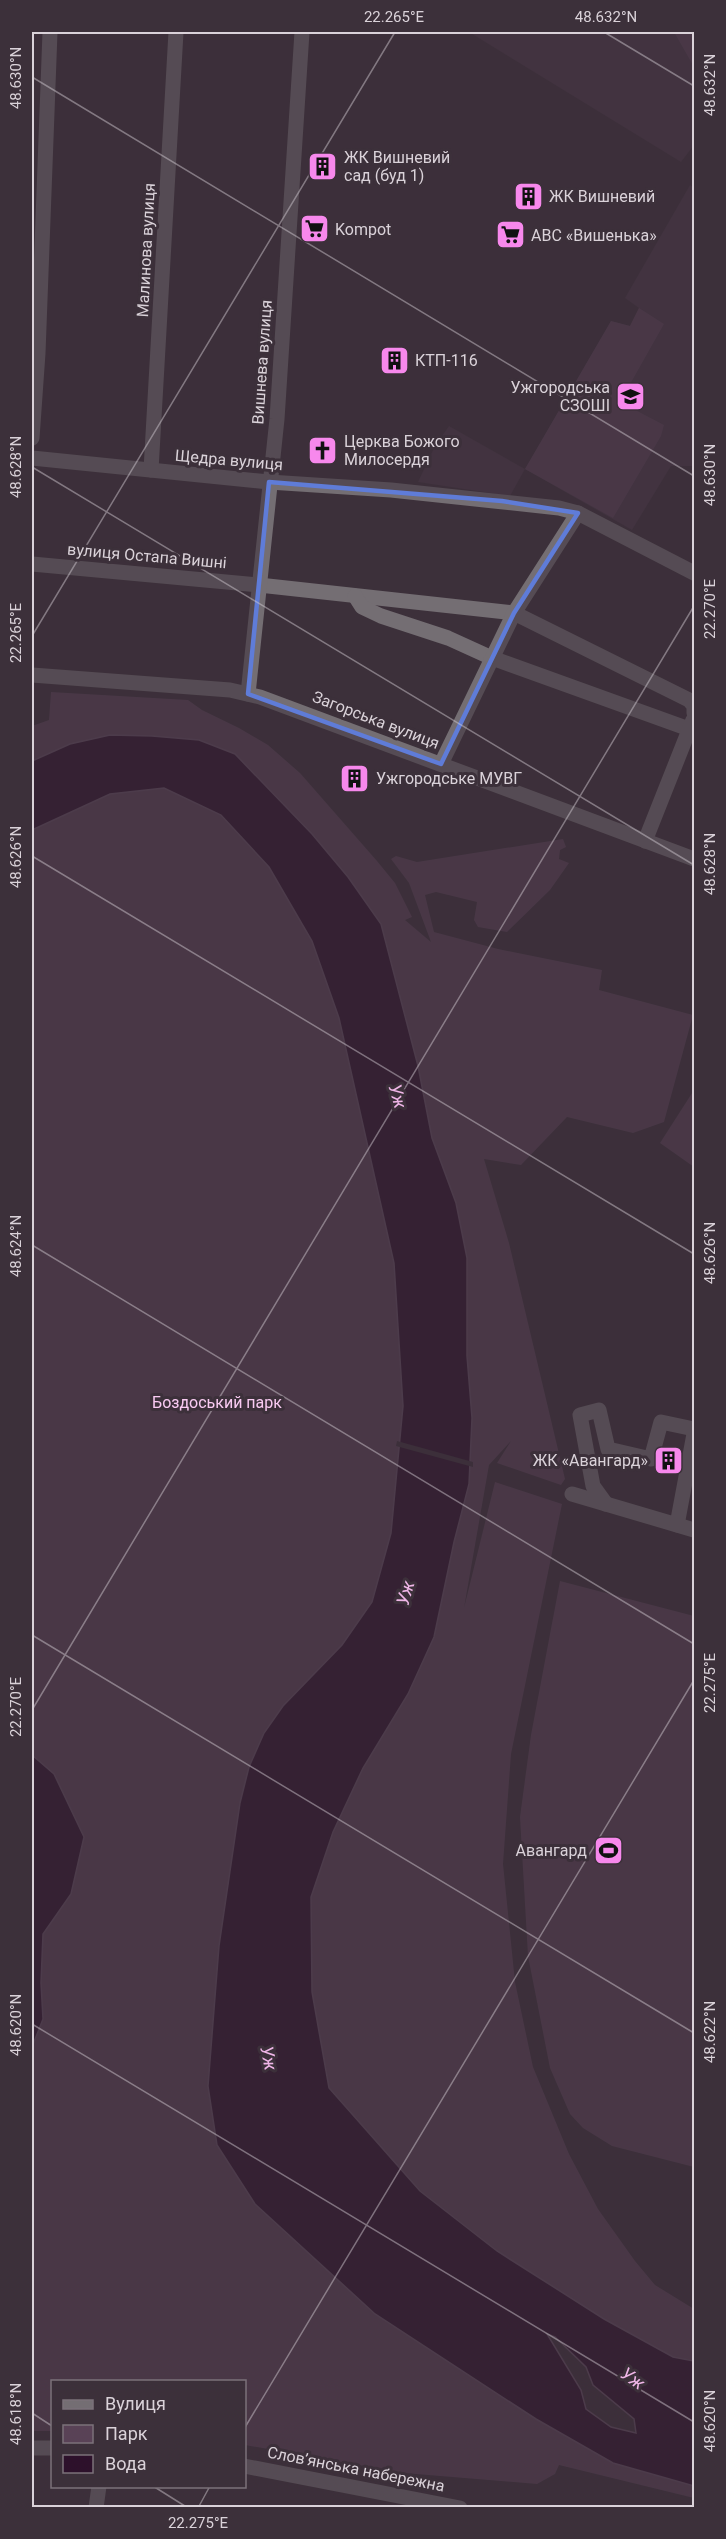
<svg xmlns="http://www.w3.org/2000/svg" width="726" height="2539" font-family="Roboto,sans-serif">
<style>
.built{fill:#493847}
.green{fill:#594256}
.water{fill:#2d112b;stroke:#614b5f;stroke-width:1.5;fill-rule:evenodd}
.pier{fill:#3c303a}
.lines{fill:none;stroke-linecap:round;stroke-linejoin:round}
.minor{stroke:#746e73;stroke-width:15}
.marked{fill:none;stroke:#5f7cd8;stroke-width:4.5;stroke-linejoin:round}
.ticks{fill:none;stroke:#dad2d9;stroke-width:1.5;stroke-opacity:0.45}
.labels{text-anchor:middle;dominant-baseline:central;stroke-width:6;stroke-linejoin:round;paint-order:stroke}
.poi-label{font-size:16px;fill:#dad2d9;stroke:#3c303a;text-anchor:start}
.street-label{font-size:16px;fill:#dad2d9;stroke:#3c303a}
.park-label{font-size:16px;fill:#f9caf2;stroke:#3c303a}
.water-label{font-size:18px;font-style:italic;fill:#f0b6e8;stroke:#3c303a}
.neatline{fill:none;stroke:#dad2d9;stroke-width:2}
.ticks-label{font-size:15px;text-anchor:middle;fill:#dad2d9}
</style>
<rect width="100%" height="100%" fill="#3c303a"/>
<!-- built -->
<g class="built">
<polygon points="469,32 694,32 694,145 681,162"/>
<polygon points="690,185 694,188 694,466 671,466 632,530 525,469 510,496 418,482 435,446 449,426 525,469 611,321 630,326 639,308 625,298"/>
</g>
<!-- green -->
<g class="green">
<polygon points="674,32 694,32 694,67"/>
<polygon points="639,308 664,324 620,402 664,425 661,436 613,518 525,469 611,321 630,326"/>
<polygon points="51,692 188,700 202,710 239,728 268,745 300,773 377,861 395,883 412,917 405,920 431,942 409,883 391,859 396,856 417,862 563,839 566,847 560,850 559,859 569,863 550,890 507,932 478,927 474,920 477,902 436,892 425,895 434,932 498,949 602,970 599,990 693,1015 664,1122 633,1133 567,1117 521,1165 484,1159 509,1243 565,1479 561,1485 497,1463 511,1441 489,1465 464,1608 495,1482 562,1504 511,1754 503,1864 515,1982 533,2067 569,2154 598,2209 635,2261 655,2285 694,2309 694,2361 673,2357 604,2319 497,2251 420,2191 329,2089 312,1992 310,1897 333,1832 363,1768 408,1694 434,1637 454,1542 469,1484 472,1418 467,1356 467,1258 456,1203 432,1138 418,1066 381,924 348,877 312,834 235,754 70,744 32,761 32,726 49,720"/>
<polygon points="164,788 221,815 269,867 312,941 339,1018 394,1263 403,1406 391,1533 372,1602 342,1645 283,1706 264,1733 249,1767 219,1946 208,2086 217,2145 375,2314 536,2419 613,2463 694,2486 694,2498 559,2465 555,2474 537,2484 404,2473 245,2445 244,2382 52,2382 52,2431 32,2431 32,830 110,794"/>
<polygon points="694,1090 694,1167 660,1143"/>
<polygon points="560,1581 694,1616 694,2167 612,2146 583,2128 570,2114 550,2068 528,1956 520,1817 531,1735"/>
</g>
<!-- water -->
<g class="water">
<path d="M110,735l42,1 47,4 36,14 77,80 36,43 33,47 37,142 14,72 24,65 11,55v98l5,62 -3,66 -15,58 -20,95 -26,57 -45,74 -30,64 -22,65 1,95 17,96 91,103 77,60 107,68 69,38 21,4v125l-81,-23 -77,-44 -161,-105 -120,-110 -38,-59 -9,-59 11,-140 21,-143 9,-36 15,-34 19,-27 59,-61 30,-43 19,-69 12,-127 -9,-143 -55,-245 -27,-77 -43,-74 -48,-52 -57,-27 -54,6 -78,36v-69l38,-17zM547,2334l8,3 31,30 7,18 41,34 2,14 -25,-6 -25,-18 -5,-19z"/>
<polygon points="32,1755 54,1774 84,1837 71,1894 43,1934 41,1983 43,2019 32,2047"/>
</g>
<!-- pier -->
<polygon class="pier" points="397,1441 473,1462 473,1467 396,1446"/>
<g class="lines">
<!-- minor -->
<g class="minor">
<polyline points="32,438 38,353 50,32"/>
<polyline points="32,458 269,482 391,490 559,508 578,513 694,573"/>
<polyline points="151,470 176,32"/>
<polyline points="32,564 259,585 514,613 689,700 694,706 694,713"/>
<polyline points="355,596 362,607 381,616 448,638 492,658 689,729"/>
<polyline points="32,675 230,690 260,697 694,859"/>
<polyline points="248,694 277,419 302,32"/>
<polyline points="441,764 514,613 578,513"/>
<polyline points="645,841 693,720"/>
<polyline points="572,1494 694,1530"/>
<polyline points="606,1504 593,1486 580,1415 599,1410 608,1449 651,1459 661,1422 694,1429"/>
<polyline points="677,1525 694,1434"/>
<polyline points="32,2448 52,2448"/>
<polyline points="244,2466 460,2508"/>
<polyline points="96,2508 99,2486"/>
</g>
</g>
<!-- marked area -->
<path d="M0 0H726V2539H0ZM269,482l233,19 76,12 -64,100 -73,151 -193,-70z" fill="#3c303a" fill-opacity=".55" fill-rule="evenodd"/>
<path class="marked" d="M269,482l233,19 76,12 -64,100 -73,151 -193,-70z"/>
<!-- ticks -->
<path class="ticks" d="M604,32l90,54M32,77l662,399M32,467l662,398M32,636l363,-604M32,856l662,398M32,1245l662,399M32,1635l662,398M32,1710l662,-1104M32,2024l662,398M32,2413l20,13M244,2429l450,-749M153,2486l35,22M198,2508l12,-22"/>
<!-- icons -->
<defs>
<symbol id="building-square" viewBox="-11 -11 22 22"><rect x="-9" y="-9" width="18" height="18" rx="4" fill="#f788ec" stroke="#3c303a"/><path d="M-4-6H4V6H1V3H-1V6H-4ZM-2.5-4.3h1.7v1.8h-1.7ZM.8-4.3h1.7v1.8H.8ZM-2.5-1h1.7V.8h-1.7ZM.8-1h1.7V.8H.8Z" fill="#111"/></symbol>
<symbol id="supermarket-square" viewBox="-11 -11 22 22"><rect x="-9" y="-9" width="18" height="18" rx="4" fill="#f788ec" stroke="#3c303a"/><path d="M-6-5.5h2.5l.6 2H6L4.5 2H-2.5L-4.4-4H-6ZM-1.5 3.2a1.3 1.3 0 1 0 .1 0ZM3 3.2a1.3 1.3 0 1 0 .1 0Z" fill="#111"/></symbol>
<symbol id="school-square" viewBox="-11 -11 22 22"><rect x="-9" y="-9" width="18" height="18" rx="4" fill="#f788ec" stroke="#3c303a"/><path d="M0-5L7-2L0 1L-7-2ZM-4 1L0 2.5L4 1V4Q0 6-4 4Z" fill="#111"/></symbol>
<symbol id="church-square" viewBox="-11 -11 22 22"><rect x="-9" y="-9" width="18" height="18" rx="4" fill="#f788ec" stroke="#3c303a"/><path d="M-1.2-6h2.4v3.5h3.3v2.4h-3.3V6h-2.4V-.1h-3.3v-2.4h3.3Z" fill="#111"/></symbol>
<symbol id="stadium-square" viewBox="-11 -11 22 22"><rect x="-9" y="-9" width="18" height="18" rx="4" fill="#f788ec" stroke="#3c303a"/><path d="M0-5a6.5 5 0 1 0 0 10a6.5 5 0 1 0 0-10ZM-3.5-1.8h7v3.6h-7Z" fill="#111"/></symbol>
</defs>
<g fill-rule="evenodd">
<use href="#building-square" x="306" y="150" width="33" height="33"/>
<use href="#building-square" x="512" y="180" width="33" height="33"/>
<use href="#supermarket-square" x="298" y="212" width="33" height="33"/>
<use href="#supermarket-square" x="494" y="218" width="33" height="33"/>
<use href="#building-square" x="378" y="344" width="33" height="33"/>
<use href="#school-square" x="614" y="380" width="33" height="33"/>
<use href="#church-square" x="306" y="434" width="33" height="33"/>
<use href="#building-square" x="338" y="762" width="33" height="33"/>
<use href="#building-square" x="652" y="1444" width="33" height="33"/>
<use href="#stadium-square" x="592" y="1834" width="33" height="33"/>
</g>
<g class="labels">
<!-- poi labels -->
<g class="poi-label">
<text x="344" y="157">ЖК Вишневий<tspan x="344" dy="18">сад (буд 1)</tspan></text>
<text x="549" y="196">ЖК Вишневий</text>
<text x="335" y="229">Kompot</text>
<text x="531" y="235">ABC «Вишенька»</text>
<text x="415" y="360">КТП-116</text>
<text x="610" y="387" text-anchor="end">Ужгородська<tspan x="610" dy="18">СЗОШІ</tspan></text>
<text x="344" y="441">Церква Божого<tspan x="344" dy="18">Милосердя</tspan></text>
<text x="376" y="778">Ужгородське МУВГ</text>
<text x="648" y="1460" text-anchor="end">ЖК «Авангард»</text>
<text x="587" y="1850" text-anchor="end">Авангард</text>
</g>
<!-- street labels -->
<g class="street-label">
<text transform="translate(146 250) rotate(-87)">Малинова вулиця</text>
<text transform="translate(262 362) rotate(-86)">Вишнева вулиця</text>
<text transform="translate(229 460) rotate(5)">Щедра вулиця</text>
<text transform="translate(147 556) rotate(5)">вулиця Остапа Вишні</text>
<text transform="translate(376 720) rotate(21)">Загорська вулиця</text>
<text transform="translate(356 2469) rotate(11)">Словʼянська набережна</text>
</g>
<!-- park labels -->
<g class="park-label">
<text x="217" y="1402">Боздоський парк</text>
</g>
<!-- water labels -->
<g class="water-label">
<text transform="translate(398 1096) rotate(75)">Уж</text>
<text transform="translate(405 1593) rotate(-74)">Уж</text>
<text transform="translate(269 2058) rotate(79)">Уж</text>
<text transform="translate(633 2378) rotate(35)">Уж</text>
</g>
</g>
<!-- border -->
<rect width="726" height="2539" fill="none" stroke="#3c303a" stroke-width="66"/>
<!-- legend -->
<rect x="51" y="2380" width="195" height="108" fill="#3c303a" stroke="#7b717a" stroke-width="1.5"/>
<rect x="63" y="2400" width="30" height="9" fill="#746e73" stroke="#7b717a" stroke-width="1.5"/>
<text x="105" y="2410" font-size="18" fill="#dad2d9">Вулиця</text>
<rect x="63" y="2425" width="30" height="18" fill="#594256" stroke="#7b717a" stroke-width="1.5"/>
<text x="105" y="2440" font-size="18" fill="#dad2d9">Парк</text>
<rect x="63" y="2455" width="30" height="18" fill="#2d112b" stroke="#7b717a" stroke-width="1.5"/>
<text x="105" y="2470" font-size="18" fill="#dad2d9">Вода</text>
<rect x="33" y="33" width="660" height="2473" class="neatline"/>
<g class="ticks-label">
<text x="394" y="22">22.265°E</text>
<text x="606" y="22">48.632°N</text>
<text transform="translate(16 78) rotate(-90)" y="5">48.630°N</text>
<text transform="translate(710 85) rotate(-90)" y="5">48.632°N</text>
<text transform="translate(16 467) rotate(-90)" y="5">48.628°N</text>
<text transform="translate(710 475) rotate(-90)" y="5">48.630°N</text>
<text transform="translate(710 609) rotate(-90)" y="5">22.270°E</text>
<text transform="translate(16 633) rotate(-90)" y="5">22.265°E</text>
<text transform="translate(16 857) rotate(-90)" y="5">48.626°N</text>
<text transform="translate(710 864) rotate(-90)" y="5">48.628°N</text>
<text transform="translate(16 1246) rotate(-90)" y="5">48.624°N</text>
<text transform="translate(710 1253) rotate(-90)" y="5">48.626°N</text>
<text transform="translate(710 1683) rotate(-90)" y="5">22.275°E</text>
<text transform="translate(16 1707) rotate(-90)" y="5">22.270°E</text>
<text transform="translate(16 2025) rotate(-90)" y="5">48.620°N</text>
<text transform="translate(710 2032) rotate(-90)" y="5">48.622°N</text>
<text transform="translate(16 2414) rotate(-90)" y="5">48.618°N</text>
<text transform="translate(710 2421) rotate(-90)" y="5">48.620°N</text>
<text x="198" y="2528">22.275°E</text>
</g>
</svg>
